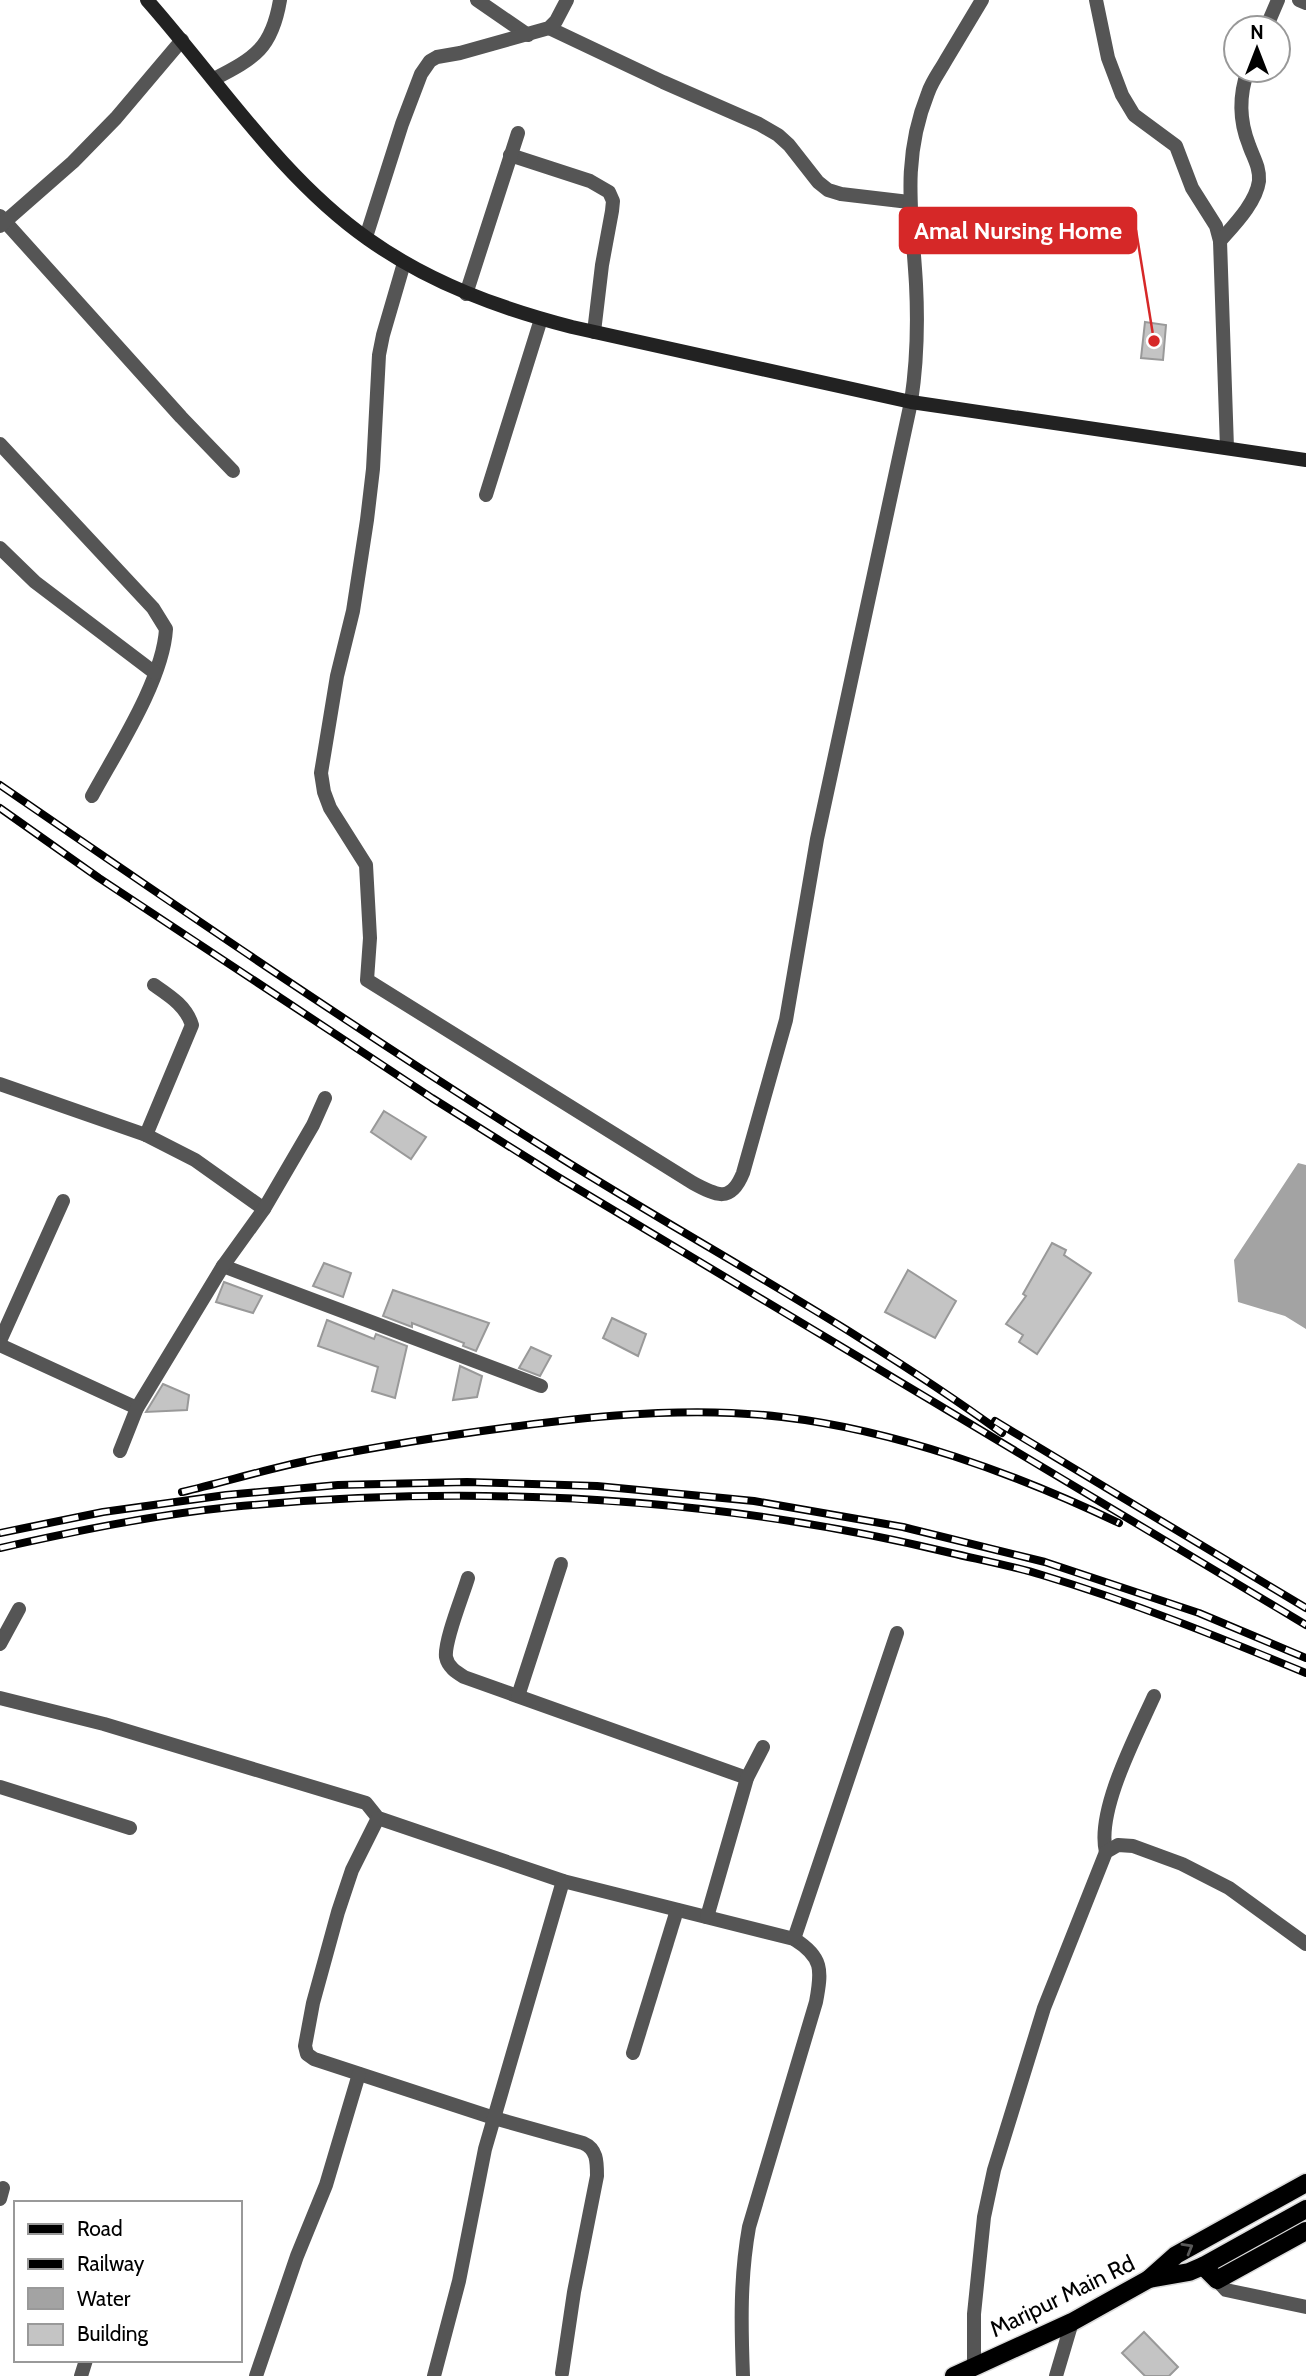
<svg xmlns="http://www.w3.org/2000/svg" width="1306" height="2376" font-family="Cabin,sans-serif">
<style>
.water{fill:#a3a3a3}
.building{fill:#c4c4c4;stroke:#999;stroke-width:2}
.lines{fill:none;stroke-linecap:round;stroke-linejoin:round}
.primary-casing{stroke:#dbdbdb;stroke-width:21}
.minor{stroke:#555;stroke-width:14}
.tertiary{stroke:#555;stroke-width:14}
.secondary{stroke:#222;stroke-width:14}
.primary{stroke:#000;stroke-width:18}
.rail-casing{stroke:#000;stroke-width:8}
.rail{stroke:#fff;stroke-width:5;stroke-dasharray:16;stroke-linecap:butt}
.oneway{stroke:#595959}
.labels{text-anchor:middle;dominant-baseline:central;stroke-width:5;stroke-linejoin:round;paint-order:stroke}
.street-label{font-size:23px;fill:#000;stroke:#fff}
.leader{fill:none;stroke:#d62828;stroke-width:2.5}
.callout-dot{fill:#d62828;stroke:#fff;stroke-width:2.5}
.callout{fill:#d62828;stroke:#d62828;stroke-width:2.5}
.callout-label{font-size:24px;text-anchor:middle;font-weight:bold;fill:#fff}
</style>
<rect width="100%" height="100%" fill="#fff"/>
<!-- water -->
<polygon class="water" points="1298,1163 1306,1165 1306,1329 1285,1316 1238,1302 1234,1260"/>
<!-- building -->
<g class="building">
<polygon points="1145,322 1166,325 1163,360 1141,358"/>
<polygon points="384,1111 426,1137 411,1159 371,1132"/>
<polygon points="1052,1243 1066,1250 1064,1255 1091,1273 1037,1354 1019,1342 1023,1335 1006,1324 1026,1296 1023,1294"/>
<polygon points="324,1263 351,1273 343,1297 313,1286"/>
<polygon points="908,1270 956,1301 935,1338 885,1312"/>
<polygon points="224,1282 262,1296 253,1313 216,1302"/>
<polygon points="393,1290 489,1323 476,1351 463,1346 464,1343 412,1323 412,1327 383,1316"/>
<polygon points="612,1318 646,1334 638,1356 603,1338"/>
<polygon points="327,1320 374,1339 376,1334 407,1346 395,1398 372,1391 378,1367 318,1346"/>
<polygon points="531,1347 551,1356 540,1376 519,1368"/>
<polygon points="460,1366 482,1376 477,1397 453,1400"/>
<polygon points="163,1384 189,1395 187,1410 146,1412"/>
<polygon points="1144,2332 1178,2367 1169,2376 1145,2376 1122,2353"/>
</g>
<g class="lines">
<defs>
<g id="primary">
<polyline points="1203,2266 1217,2280 1306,2231"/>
<polyline points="1149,2279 1176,2255 1306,2183"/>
<polyline points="954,2376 1072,2322 1149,2279 1189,2272 1203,2266 1306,2209"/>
</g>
</defs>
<!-- primary casing -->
<use href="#primary" class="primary-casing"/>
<!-- minor -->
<g class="minor">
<polyline points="477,0 528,35"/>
<polyline points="1096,0 1108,58 1122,95 1134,115 1176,146 1192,188 1216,226 1220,241 1227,448"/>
<polyline points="1299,0 1306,3"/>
<polyline points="549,28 663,82 759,124 778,135 789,145 818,182 828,190 841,194 909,202"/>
<polyline points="1266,28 1278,0"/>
<path d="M214,79c41,-21 58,-31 66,-79"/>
<polyline points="510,155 590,181 609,192 613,201 612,211 602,265 594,332"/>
<polyline points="0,216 181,417 233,471"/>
<polyline points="0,226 73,162 116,118 182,40"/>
<polyline points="366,237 402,124 421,74 430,61 437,57 460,53 549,28 556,21 567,0"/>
<path d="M1220,241c14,-16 36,-38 39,-60 1,-14 -6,-24 -10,-36 -10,-25 -10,-50 -1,-75"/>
<path d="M404,263l-21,72 -4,20 -6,114 -6,51 -14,91 -16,65 -16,97 3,19 6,16 36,57 4,73 -3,42 326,203c24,13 38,20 50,-10l43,-153 31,-181 94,-437"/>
<polyline points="466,294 518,133"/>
<path d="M0,444l153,164 13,21c-3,51 -49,121 -74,167"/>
<polyline points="486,495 541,319"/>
<polyline points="0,548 35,582 155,673"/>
<polyline points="0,1084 146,1135 195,1160 264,1209"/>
<path d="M146,1135l46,-110c-6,-19 -22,-29 -38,-40"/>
<polyline points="223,1266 541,1386"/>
<polyline points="0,1341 63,1201"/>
<polyline points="0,1345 137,1408"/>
<polyline points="120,1451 137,1408 223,1266 264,1209 313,1125 325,1098"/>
<path d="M468,1578c-5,17 -24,63 -22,79 2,10 10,15 18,20l283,101"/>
<polyline points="0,1644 19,1609"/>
<polyline points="518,1696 561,1564"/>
<path d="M0,1698l104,26 262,79 12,15 185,63 231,58c29,18 28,31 22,63l-67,225c-9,50 -8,98 -6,149"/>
<polyline points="0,1787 130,1828"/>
<path d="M378,1818l-26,52 -14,42 -25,91 -8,43 2,8 7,5 180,59 89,25c14,6 14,18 14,33l-23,116 -12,81"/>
<path d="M1106,1852c-10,-41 30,-116 48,-156"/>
<polyline points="707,1917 747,1778 763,1747"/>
<polyline points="794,1939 897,1633"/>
<polyline points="633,2053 677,1910"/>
<polyline points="0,2199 3,2188"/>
<polyline points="1217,2280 1226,2290 1306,2307"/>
<polyline points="974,2367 974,2314 984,2217 994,2170 1044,2008 1106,1852 1118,1845 1133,1846 1182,1864 1229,1888 1306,1944"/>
<polyline points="81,2376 86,2360"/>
<polyline points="256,2376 297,2256 326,2185 359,2074"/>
<polyline points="434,2376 459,2281 485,2149 563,1881"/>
<polyline points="1056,2376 1072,2322"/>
</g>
<!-- tertiary -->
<path class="tertiary" d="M911,402c6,-39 7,-79 5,-118 -4,-69 -15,-124 12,-191 4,-12 12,-22 18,-33 12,-20 24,-40 36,-60"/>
<!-- secondary -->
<path class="secondary" d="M147,0c70,79 134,178 221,239 62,44 131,69 204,88l339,75 395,58"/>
<!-- primary -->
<use href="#primary" class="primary"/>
<defs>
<g id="rail">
<path d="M0,785c186,128 373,256 564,375 146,91 299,172 438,273"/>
<polyline points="0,808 99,878 432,1098 558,1177 1306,1625"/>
<polyline points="995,1421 1306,1608"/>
<path d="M182,1492c46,-11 92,-25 138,-34 71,-14 143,-25 214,-34 81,-10 167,-17 248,-7 113,13 235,57 337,106"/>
<polyline points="0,1533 103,1512 226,1495 338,1485 467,1482 597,1486 754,1501 903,1527 1045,1562 1199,1613 1306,1658"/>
<path d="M0,1548c76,-17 153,-33 231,-41 240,-23 485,-11 720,46 30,7 61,13 91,22 90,27 177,62 264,98"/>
</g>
</defs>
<!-- rail casing -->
<use href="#rail" class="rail-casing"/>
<!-- rail -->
<use href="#rail" class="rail"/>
</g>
<!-- one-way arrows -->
<defs><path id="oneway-chevron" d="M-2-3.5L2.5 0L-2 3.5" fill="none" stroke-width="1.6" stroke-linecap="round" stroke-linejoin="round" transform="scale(1.75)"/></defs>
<use class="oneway" href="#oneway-chevron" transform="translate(1188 2248) rotate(-30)"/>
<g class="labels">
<!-- street labels -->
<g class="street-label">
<text transform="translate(1062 2296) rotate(-26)">Maripur Main Rd</text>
</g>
</g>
<!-- callouts -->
<path class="leader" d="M1154 341L1136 230"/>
<circle class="callout-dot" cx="1154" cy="341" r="7"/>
<rect class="callout" x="900" y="208" width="236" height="45" rx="7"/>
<g class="callout-label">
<text x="1018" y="239">Amal Nursing Home</text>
</g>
<!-- legend -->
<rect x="14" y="2201" width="228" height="161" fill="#ffffff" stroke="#999999" stroke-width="2"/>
<rect x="28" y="2224" width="35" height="10" fill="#000000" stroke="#999999" stroke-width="2"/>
<text x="77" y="2236" font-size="21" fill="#000000">Road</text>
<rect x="28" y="2259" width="35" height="10" fill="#000000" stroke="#999999" stroke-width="2"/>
<text x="77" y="2271" font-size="21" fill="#000000">Railway</text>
<rect x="28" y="2288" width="35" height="21" fill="#a3a3a3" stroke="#999999" stroke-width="2"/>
<text x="77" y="2306" font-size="21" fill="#000000">Water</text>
<rect x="28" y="2324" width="35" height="21" fill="#c4c4c4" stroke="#999999" stroke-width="2"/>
<text x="77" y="2341" font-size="21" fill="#000000">Building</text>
<!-- north arrow -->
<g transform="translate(1257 49)"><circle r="33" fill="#ffffff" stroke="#999999" stroke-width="2"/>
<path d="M0-5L12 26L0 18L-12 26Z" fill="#000000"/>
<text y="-10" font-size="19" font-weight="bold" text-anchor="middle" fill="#000000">N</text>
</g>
</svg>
